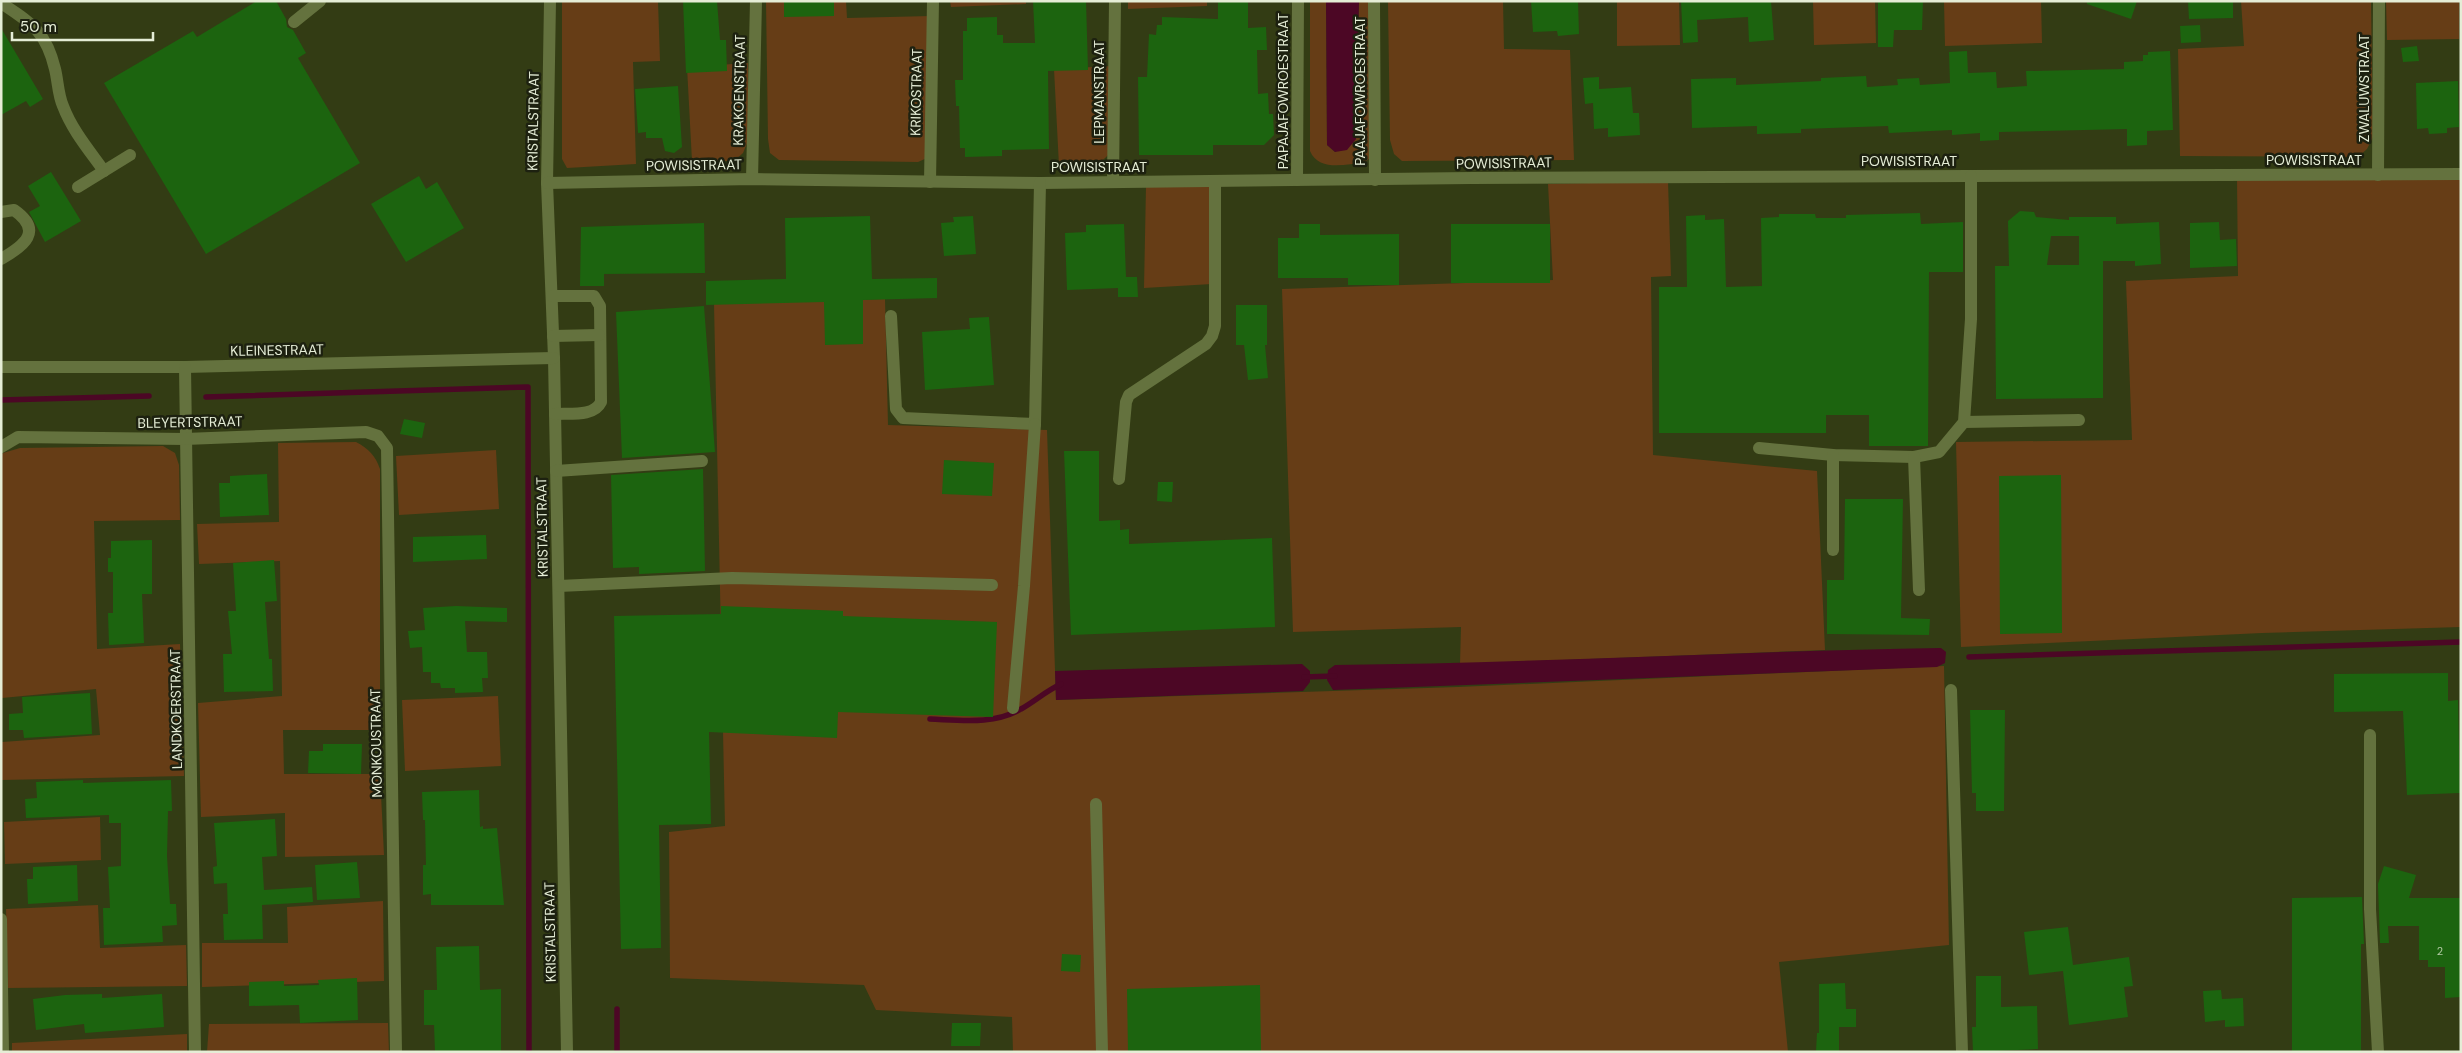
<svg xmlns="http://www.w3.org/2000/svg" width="2462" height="1053" font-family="'DM Sans',sans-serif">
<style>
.green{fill:#663d16}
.water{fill:#4c0725}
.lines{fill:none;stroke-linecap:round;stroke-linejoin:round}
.stream{stroke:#4c0725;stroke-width:5.5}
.building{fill:#1c640f;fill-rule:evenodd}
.minor{stroke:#64723e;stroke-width:12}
.labels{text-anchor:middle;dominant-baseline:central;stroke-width:5;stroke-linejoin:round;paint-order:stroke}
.number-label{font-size:11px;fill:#b3cba4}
.street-label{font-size:14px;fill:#e5edd6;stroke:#1d2110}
</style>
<rect width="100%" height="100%" fill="#333c14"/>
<!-- green -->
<g class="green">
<polygon points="562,1 658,1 660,61 633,62 636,164 567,168 562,159"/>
<polygon points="766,1 846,1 847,18 931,16 927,158 918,162 779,160 770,153 768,139"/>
<polygon points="950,1 1026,1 1026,4 951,7"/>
<polygon points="1128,1 1207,1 1207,6 1128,9"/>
<path d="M1310,1h16l1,144 8,7 21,-13 3,-138h13l-1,156 -7,6c-19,1 -45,9 -54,-12z"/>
<polygon points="1503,1 1504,49 1570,50 1574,160 1402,161 1394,154 1390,140 1388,2"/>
<polygon points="1617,1 1679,1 1680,45 1617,46"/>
<polygon points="1813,1 1875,1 1876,43 1814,45"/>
<polygon points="1944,1 2041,1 2042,43 1945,46"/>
<polygon points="2241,1 2371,1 2373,137 2367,149 2358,157 2180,156 2178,49 2244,46"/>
<polygon points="2386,1 2459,1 2459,39 2387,40"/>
<polygon points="748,63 748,141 743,153 734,161 692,161 687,67"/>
<path d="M1112,66l-2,86c-11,18 -32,13 -51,14l-5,-97z"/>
<polygon points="2461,176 2461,627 2262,633 1961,647 1956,442 2132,440 2126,281 2238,276 2237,177"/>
<polygon points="1668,181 1671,276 1651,277 1653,455 1817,471 1825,650 1460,664 1461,627 1293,632 1282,289 1553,280 1548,184"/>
<polygon points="1208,184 1212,190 1212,284 1144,288 1146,186"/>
<polygon points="885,299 888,425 1047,430 1056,700 1458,687 1944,666 1949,945 1779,962 1788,1052 1013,1052 1012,1017 876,1010 864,985 670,978 669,832 725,826 714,304"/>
<path d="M356,442c13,7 19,13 24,27v261h-97l1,44h96l4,81 -99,2v-44l-84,4 -3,-114 84,-7 -2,-135 -81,3 -2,-40 82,-2 -1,-79z"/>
<polygon points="163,446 175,453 179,465 180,520 94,521 97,649 180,644 184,776 2,780 2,742 100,735 96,689 2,698 1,456 3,453 20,448"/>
<polygon points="496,450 499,509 399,515 396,456"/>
<polygon points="498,696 501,766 405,771 402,700"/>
<polygon points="100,817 101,860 5,864 4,822"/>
<polygon points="383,901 384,981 202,987 202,943 288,943 287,907"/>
<polygon points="98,905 100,948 186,945 187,986 8,988 6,909"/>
<polygon points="388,1023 389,1052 207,1052 209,1024"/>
<polygon points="187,1034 187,1052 12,1052 12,1043"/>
</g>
<!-- water -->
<g class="water">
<polygon points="1326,1 1359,1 1356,139 1347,150 1335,152 1327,145"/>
<path d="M1941,648l5,4 -1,11 -8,4 -604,23 -6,-10 1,-10 7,-5c203,-2 404,-14 606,-17z"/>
<polygon points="1302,664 1310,671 1310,682 1303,691 1056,700 1055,671"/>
</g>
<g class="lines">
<!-- stream -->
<g class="stream">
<polyline points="206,397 528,387 529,1052"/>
<polyline points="1,400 149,396"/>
<polyline points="1969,657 2461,642"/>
<polyline points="1304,677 1335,676"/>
<path d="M930,719c29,1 65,6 91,-10 14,-8 25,-18 40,-25"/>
<polyline points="617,1009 617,1052"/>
</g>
</g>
<!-- building -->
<g class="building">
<polygon points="257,1 276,1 286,19 287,27 293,30 306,53 298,58 360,163 206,254 104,83 193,31 197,37"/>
<polygon points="683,1 717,1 720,40 726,40 727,71 686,73"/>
<polygon points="784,1 834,1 834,16 784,17"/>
<polygon points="1033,1 1086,1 1088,70 1048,71 1049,149 1002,150 1002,156 965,157 965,148 960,148 959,106 956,106 955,80 963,80 963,31 967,31 967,18 997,17 997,35 1003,35 1003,43 1035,43"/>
<polygon points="1218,1 1248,1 1248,28 1266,27 1267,50 1257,50 1258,94 1268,93 1269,114 1273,114 1274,135 1264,145 1213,145 1213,155 1139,155 1138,77 1147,77 1149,34 1156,35 1157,25 1162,25 1162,17 1218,19"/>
<polygon points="1531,1 1578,1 1579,34 1558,36 1557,31 1533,32"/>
<polygon points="1681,1 1771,1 1774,40 1749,42 1748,17 1697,20 1698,42 1683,43"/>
<polygon points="1878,1 1923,1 1922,30 1894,30 1893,47 1878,47"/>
<polygon points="2087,1 2137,1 2131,19 2087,4"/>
<polygon points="2188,1 2233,1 2233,18 2189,19"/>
<polygon points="2200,25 2201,42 2181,43 2180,26"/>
<polygon points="1,28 43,99 30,107 26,101 1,115"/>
<polygon points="2417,46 2419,61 2403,62 2401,48"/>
<polygon points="1967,51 1968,73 1996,72 1997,88 2027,86 2026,71 2124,69 2124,62 2143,61 2143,55 2148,55 2148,52 2170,51 2173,130 2147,131 2147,145 2127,146 2127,129 1999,132 1999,140 1980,141 1980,133 1952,135 1952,130 1889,133 1888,126 1801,129 1801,133 1757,134 1757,126 1692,128 1691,79 1736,78 1736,85 1821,81 1821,78 1866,76 1867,87 1898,85 1897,79 1919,78 1920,85 1950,83 1949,52"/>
<polygon points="1599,77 1599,89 1631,87 1633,113 1639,113 1640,135 1608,137 1608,128 1594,129 1593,103 1585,104 1583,78"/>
<polygon points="2458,81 2459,127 2447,128 2447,133 2429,134 2428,128 2417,129 2416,83"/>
<polygon points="678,86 682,147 674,153 665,151 662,138 646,138 646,132 638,133 635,89"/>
<polygon points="51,172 81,221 45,242 29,212 40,206 28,186"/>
<polygon points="419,176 426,189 437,182 464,228 406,262 371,204"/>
<path d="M2020,211l14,1 2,5 33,3v-3h47v7l43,-2 2,42 -26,2v-5h-32v137l-107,1 -1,-133h14l-1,-45zM2051,236h28v29h-32z"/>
<polygon points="1920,213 1921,224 1963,222 1963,272 1929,272 1928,446 1869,446 1869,415 1826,415 1826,433 1659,433 1659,287 1687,287 1686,216 1705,215 1705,220 1724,219 1726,287 1762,286 1761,218 1779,217 1779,214 1815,214 1816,218 1846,218 1846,215"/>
<polygon points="870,216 872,279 937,278 937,298 863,300 863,344 825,345 824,302 706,305 706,281 786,279 785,218"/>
<polygon points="973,216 976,254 944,256 941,223 954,222 953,217"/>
<polygon points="2219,222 2220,240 2236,239 2237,266 2190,268 2190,223"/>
<polygon points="704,223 705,273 604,274 604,286 580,286 581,227"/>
<polygon points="1124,224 1126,277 1137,277 1138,297 1118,297 1118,288 1067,290 1065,233 1086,232 1086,225"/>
<polygon points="1299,224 1320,224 1320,235 1399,234 1399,285 1348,285 1348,278 1278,278 1278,238 1299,238"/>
<rect x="1451" y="224" width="99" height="59"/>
<polygon points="1236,305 1267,305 1267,345 1265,345 1268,378 1248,380 1244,345 1236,345"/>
<polygon points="704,306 715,452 622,458 616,312"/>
<polygon points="989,317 994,385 925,390 922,332 970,329 969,318"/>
<polygon points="404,419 425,423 422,438 400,434"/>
<polygon points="1064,451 1099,451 1099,521 1120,520 1120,530 1129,529 1129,544 1272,538 1275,627 1071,635"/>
<polygon points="944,460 994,463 992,496 942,494"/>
<polygon points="703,469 705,571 639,574 639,567 613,568 611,475"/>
<polygon points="267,474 269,515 220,517 219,483 230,483 230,476"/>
<polygon points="2061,475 2062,633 2000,634 1999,476"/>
<polygon points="1158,482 1173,482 1172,502 1157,501"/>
<polygon points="1845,499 1903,499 1901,618 1930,619 1929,635 1827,634 1827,580 1844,580"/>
<polygon points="486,535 487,559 413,562 413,537"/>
<polygon points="152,540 152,594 142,594 144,643 109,645 108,613 113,613 113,572 108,572 108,558 111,558 111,541"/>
<polygon points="274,560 277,601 265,602 269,659 272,659 273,691 224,692 223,654 232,654 228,611 236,611 233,563"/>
<polygon points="456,606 507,608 507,622 465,621 467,652 487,652 488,678 482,678 483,692 455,693 455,688 441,688 440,683 431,683 431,672 423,672 422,647 410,648 408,631 425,630 423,608"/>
<polygon points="721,606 843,611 843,616 997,622 993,717 838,712 837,738 709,732 711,824 659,825 661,948 621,949 614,616 721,614"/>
<polygon points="2448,673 2448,701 2458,700 2460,793 2407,795 2403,711 2334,712 2334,674"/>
<polygon points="90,693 92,734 24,738 23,730 9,730 9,714 23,713 22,697"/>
<polygon points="1970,710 2005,710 2004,811 1976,811 1976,793 1972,793"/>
<polygon points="323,744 362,744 361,774 308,773 309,751 323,751"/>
<polygon points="83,780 83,783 171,780 172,811 168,811 167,856 170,904 176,904 177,925 162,926 163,942 104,945 103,908 110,908 108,867 121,866 121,823 109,823 109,815 26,818 25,799 37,798 36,782"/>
<polygon points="479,790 480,827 483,826 483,829 497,828 504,905 431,905 431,894 423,895 423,865 426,865 425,820 423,820 422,792"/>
<polygon points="275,819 277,856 262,857 264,890 312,887 313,902 262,905 263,939 224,940 223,914 228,914 227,883 214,884 213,867 217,866 214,823"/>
<polygon points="357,862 360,898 317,900 315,865"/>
<polygon points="77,865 78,901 28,904 27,879 33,879 33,867"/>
<polygon points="2384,866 2416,875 2409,898 2461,898 2461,997 2445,998 2445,967 2428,967 2428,960 2419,960 2419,926 2388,926 2389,943 2380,943 2378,884"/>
<polygon points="2362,897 2364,944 2361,944 2361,1052 2292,1052 2292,898"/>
<polygon points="2068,927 2073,965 2129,957 2133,986 2124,987 2128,1017 2069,1025 2063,971 2029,975 2024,932"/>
<polygon points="479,946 480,990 501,989 501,1052 435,1052 434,1025 424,1025 424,990 437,990 436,947"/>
<polygon points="1062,954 1081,955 1080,972 1061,971"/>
<polygon points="1976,976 2001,976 2001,1007 2037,1006 2038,1049 1973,1052 1972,1027 1976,1027"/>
<polygon points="357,978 358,1020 300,1023 299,1005 249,1006 249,982 284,981 284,986 319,985 318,980"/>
<polygon points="1845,983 1846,1009 1856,1009 1856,1027 1839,1027 1839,1052 1816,1051 1817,1033 1819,1033 1819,984"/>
<polygon points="1260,985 1261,1052 1128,1052 1127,989"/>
<polygon points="2221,990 2222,999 2243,998 2244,1026 2225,1027 2225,1020 2205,1022 2203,991"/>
<polygon points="102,994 102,998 162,994 164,1027 85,1033 84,1024 36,1030 33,999 65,995"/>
<polygon points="952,1023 981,1023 980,1046 951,1046"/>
</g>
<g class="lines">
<!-- minor -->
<g class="minor">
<polyline points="550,1 547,183 554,358 567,1052"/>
<polyline points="1374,1 1375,180"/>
<path d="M1,3c30,20 45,28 54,66 3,12 3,26 8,37 9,24 26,44 41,65"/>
<polyline points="294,22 320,1"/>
<polyline points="2378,175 2379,1"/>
<polyline points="752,179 756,1"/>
<polyline points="1297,180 1298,1"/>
<polyline points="930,182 933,1"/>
<polyline points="1113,182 1115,1"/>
<polyline points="547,183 752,179 1040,183 1471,178 2461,174"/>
<polyline points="78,187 130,155"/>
<path d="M1,212l13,-2c30,21 10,36 -13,49"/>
<path d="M552,296h42l6,10 1,96c-7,15 -31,11 -46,12"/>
<polyline points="891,316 896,409 903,418 1035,424 1040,183"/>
<polyline points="553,336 599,335"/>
<polyline points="1,367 185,367 554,358"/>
<polyline points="185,367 195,1052"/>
<polyline points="1964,422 2079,420"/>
<polyline points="1,447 18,437 185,439 366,432 378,436 387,448 396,1052"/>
<polyline points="1759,448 1833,455 1914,457 1939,452 1964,422 1971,319 1971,176"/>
<polyline points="1914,457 1919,590"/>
<polyline points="556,471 702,461"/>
<polyline points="1119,479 1126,402 1129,395 1206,344 1212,336 1215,326 1215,181"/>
<polyline points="1833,550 1833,455"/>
<polyline points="559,586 732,578 992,585"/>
<polyline points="1951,690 1962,1052"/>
<polyline points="1013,708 1024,586 1035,424"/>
<polyline points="2370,735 2370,909 2378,1052"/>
<polyline points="1096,804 1102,1052"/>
<polyline points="1,919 3,1052"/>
</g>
</g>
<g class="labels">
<!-- number labels -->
<g class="number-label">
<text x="2440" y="951">2</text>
</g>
<!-- street labels -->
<g class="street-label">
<text transform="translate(2364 88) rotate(-90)">ZWALUWSTRAAT</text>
<text transform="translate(739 90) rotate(-89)">KRAKOENSTRAAT</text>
<text transform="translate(1283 91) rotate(-90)">PAPAJAFOWROESTRAAT</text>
<text transform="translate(1360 91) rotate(-90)">PAAJAFOWROESTRAAT</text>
<text transform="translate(916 92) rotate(-89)">KRIKOSTRAAT</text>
<text transform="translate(1099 92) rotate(-90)">LEPMANSTRAAT</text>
<text transform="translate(533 121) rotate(-89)">KRISTALSTRAAT</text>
<text x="2314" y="160">POWISISTRAAT</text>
<text x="1909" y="161">POWISISTRAAT</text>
<text transform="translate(1504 163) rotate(-1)">POWISISTRAAT</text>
<text transform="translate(694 165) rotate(-1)">POWISISTRAAT</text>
<text x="1099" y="167">POWISISTRAAT</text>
<text transform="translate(277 350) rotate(-1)">KLEINESTRAAT</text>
<text transform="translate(190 422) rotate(-1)">BLEYERTSTRAAT</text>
<text transform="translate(542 527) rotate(-91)">KRISTALSTRAAT</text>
<text transform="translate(176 709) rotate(-91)">LANDKOERSTRAAT</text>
<text transform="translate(376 743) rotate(-91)">MONKOUSTRAAT</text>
<text transform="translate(550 932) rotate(-91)">KRISTALSTRAAT</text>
</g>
</g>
<!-- border -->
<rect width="2462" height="1053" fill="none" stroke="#e5edd6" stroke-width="5"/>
<!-- scale -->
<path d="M12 32v8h141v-8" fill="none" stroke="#e5edd6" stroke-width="2.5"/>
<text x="20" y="32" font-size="15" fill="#e5edd6" stroke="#1d2110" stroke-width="4" paint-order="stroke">50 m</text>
</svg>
